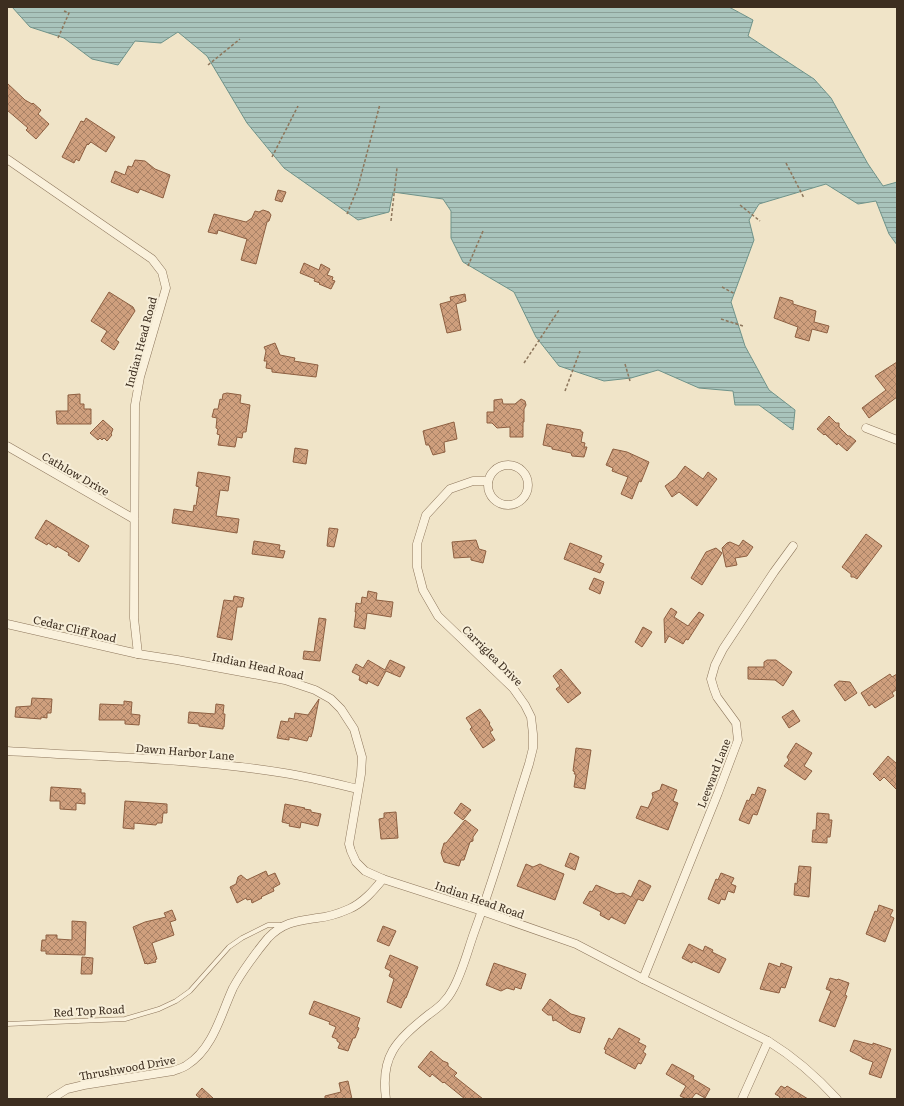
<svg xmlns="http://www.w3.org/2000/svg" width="904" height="1106" font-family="Literata,serif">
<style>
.water{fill:url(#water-rules);stroke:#6f938a}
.building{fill:url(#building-cross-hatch);stroke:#8d5f41}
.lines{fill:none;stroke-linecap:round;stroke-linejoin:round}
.service-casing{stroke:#8d765c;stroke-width:5}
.minor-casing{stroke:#8d765c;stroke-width:9}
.path{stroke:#8d765c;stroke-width:1.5;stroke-dasharray:3 2;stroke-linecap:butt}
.service{stroke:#faf1dc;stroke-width:4}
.minor{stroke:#faf1dc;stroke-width:8}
.labels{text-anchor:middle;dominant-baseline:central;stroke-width:4;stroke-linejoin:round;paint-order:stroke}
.street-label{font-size:11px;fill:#3d2e20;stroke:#f7eed8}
</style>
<defs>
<pattern id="water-rules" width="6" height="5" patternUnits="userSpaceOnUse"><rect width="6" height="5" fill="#a9c4bc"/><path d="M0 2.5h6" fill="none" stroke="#8ba098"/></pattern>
<pattern id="building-cross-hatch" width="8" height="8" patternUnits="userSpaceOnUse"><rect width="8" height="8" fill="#cf9f7d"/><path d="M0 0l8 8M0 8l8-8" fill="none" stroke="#a98266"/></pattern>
</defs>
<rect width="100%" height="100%" fill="#f0e4c8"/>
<!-- water -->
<polygon class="water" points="12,7 729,7 753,20 748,36 814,79 831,98 868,164 883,186 897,182 897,245 889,234 876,201 858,204 826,184 759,204 749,220 754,240 731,302 745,346 769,390 795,410 793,430 759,405 735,405 733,391 699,388 658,370 631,378 604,381 559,366 536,337 514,292 463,262 451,238 451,211 443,199 393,192 389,212 358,220 284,168 247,123 207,56 178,32 161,43 135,41 118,65 92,59 64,38 30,27"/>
<!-- building -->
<g class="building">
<polygon points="7,83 25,100 32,104 33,103 41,110 38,114 49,124 36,139 26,130 28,128 7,110"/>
<polygon points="86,118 115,137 106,152 91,142 88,145 87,144 79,161 76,159 74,163 62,157 81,121 84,122"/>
<polygon points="135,160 145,161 155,169 170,175 163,198 140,189 138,193 111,182 115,171 125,175 128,166 132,167"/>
<polygon points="278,190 286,192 282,202 275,200"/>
<polygon points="263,210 269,212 271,215 269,221 267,222 256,264 241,260 247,239 218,230 217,234 208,232 214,214 246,222 252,218 255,211 259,212"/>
<polygon points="304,263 319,270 321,264 330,269 327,275 333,277 332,280 335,281 331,289 319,284 320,283 314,281 315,279 300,273"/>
<polygon points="109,292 133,307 135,311 116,340 119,342 114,350 101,341 107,331 91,321"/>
<polygon points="465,294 466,301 456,304 461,330 447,333 440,304 451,301 450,297"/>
<polygon points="780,297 793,301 793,304 816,311 814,322 829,326 827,333 812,329 809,341 795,337 798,327 774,318"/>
<polygon points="275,343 280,355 295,358 294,361 318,365 316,377 272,372 272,369 266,368 267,361 264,361 266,351 264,347"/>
<polygon points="897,362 897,397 869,418 862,408 886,390 875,376"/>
<polygon points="227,393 241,395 240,403 250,405 246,432 243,432 242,438 237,437 235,447 218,445 220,435 217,434 218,429 216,428 217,418 212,417 214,409 218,409 220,399 222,400 223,394"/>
<polygon points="80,394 80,404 84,404 84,409 91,409 91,424 57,424 56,411 68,411 68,395"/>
<polygon points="502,399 503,404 515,404 521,399 525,401 526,405 524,409 524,422 523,422 523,437 510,437 510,427 497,428 492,423 487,423 487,412 494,412 494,400"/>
<polygon points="829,416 836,423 839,423 839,427 848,436 850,436 856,441 847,451 838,443 837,445 825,434 824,435 817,429"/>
<polygon points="103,420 113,429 111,434 112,435 107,441 104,438 102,440 100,438 98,440 90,433"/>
<polygon points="454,422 457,439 444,442 445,452 433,455 429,445 426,445 423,431"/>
<polygon points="547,424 581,430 581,432 583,432 581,442 585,443 584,447 587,447 584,457 572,456 571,453 552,449 552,447 543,445"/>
<polygon points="295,448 308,450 306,464 293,462"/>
<polygon points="613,449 627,452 649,462 641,482 639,481 632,499 621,494 628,477 612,471 613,468 606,465"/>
<polygon points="685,466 703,479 708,472 717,479 697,506 679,492 672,497 665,486 676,478"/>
<polygon points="198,472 230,477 228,491 220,490 216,516 239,519 237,533 172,523 174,509 193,512 194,505 196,506 199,487 196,486"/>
<polygon points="46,520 89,546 79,562 68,555 69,553 57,546 56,548 48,543 47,545 35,538"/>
<polygon points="329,528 338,529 334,547 327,546"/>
<polygon points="866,534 882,546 857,579 854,577 851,577 851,574 842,567"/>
<polygon points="476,540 479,549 486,551 483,563 471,560 471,557 454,558 452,542"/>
<polygon points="743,540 753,547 747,556 735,558 737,565 726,567 722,548 727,543 730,542 739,546"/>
<polygon points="254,541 280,545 279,550 285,551 283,558 252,554"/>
<polygon points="570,543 602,556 599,562 604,564 600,573 564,559"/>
<polygon points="716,548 722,553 702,585 691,578 706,552"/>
<polygon points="594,578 604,582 600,594 589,589"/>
<polygon points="368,591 377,593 376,600 393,602 391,617 367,613 365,629 354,627 356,612 355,612 356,603 361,604 362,597 367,598"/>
<polygon points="234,596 244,598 242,607 237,607 232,640 217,637 224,600 233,601"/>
<polygon points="671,608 677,612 674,617 688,626 699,612 704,615 688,640 686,639 683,644 669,636 665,643 664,619"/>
<polygon points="319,618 326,619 320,661 303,659 304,651 314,652"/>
<polygon points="643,627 652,632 642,647 635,642"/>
<polygon points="368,660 385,670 390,660 405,667 400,677 386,671 378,686 368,681 367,684 359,680 360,676 352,672 356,664 363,668"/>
<polygon points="767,660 776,660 792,672 783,686 775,680 748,679 748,667 764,667 764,662"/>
<polygon points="561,669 581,693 568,703 556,689 560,686 553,676"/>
<polygon points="890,674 892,677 897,674 897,689 892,693 894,696 875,708 872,704 869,706 861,693"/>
<polygon points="839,681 850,682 857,693 845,701 834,685"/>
<polygon points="32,698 52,699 51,713 47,713 47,718 41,717 41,719 15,717 16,707 31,706"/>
<polygon points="319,699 313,730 311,737 309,736 307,741 289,737 289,740 277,738 281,721 288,722 289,718 294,719 295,713 308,715"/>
<polygon points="124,701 132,702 131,714 140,715 139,725 125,724 125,720 99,720 100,704 124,705"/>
<polygon points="216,704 224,705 223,714 225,714 224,727 223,727 223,729 199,726 199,724 188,723 189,712 215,714"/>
<polygon points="480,709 490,723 489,724 493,730 490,732 495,740 483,748 470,729 472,727 466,718"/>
<polygon points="793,710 800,721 789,728 782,717"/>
<polygon points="796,743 812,753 804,766 812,771 805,780 784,766 789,760 787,757"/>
<polygon points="576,748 591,750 585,789 574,787 576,774 574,774 575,772 573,771"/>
<polygon points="888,756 897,764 897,790 884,777 880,781 873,774"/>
<polygon points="662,784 677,790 673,801 678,803 668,830 636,818 641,806 648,808 653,797 652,793 660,790"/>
<polygon points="51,787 81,789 81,793 85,793 85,804 76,803 76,810 60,809 60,801 50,801"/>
<polygon points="758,787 766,790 757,815 753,814 749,824 739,820 747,800 749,801 752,794 755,795"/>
<polygon points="125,801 167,804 167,813 163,813 162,823 157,823 156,825 134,823 134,829 123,828"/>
<polygon points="461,803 471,810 463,820 454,813"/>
<polygon points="285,804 305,808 304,809 311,810 311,812 321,814 318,826 301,822 300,828 289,826 290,824 282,822"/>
<polygon points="396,812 398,838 381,839 379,819 384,818 384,813"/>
<polygon points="817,813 829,814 829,820 832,820 830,837 827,837 827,843 812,842 813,830 816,830"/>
<polygon points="465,820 478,830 473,837 473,841 470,842 464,860 461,860 459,866 444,862 441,853 444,843 446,843"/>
<polygon points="570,853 579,857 575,870 565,866"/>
<polygon points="526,864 533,867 540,864 544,866 564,874 555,900 517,886"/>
<polygon points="799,866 811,867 809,897 794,895 795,883 797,884"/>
<polygon points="266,871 268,876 275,873 280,884 273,888 274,891 261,897 262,898 252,903 251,899 247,900 246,898 237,903 230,887 236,884 238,877 241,875 247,880"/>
<polygon points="721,873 734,878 731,884 736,886 734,893 728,891 725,900 721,899 719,904 708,899 716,879 718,880"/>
<polygon points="639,880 651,886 643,901 638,899 625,924 611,917 609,920 600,915 601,912 583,903 590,891 592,892 596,885 617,894 623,893 631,897"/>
<polygon points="879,905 893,910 890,916 894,918 885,942 866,934 875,911 877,912"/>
<polygon points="172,910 176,920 170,922 174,935 152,943 157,959 155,960 156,962 147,964 146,963 145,964 133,927 145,922 166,917 164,913"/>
<polygon points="72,921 86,922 85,955 46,954 46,951 41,951 42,940 46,940 46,935 57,935 57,939 72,940"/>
<polygon points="383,926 396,931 389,946 377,941"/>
<polygon points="689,944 703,951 705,946 713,950 712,952 726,959 719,973 693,961 692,963 682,958"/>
<polygon points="390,955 418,967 406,998 405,998 401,1008 387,1002 394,979 389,976 391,971 385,968"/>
<polygon points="82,957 93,958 92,974 81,974"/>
<polygon points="494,963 526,974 521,989 515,987 514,990 507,988 501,991 486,985"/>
<polygon points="769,963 780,967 781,963 792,967 785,988 781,987 779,993 760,989"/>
<polygon points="830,978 837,980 838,979 849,983 845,995 847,996 835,1027 819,1021 831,991 826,989"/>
<polygon points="550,999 571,1014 585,1018 580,1033 571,1030 557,1021 555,1020 553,1021 552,1015 548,1015 542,1010"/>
<polygon points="314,1001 360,1018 357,1027 359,1028 355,1038 353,1038 348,1051 338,1048 340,1043 337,1041 337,1039 332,1037 336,1027 329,1024 330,1022 309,1014"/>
<polygon points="619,1028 640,1039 638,1042 646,1046 643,1052 646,1054 641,1064 638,1063 635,1069 605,1053 606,1050 604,1049 609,1038 612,1040"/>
<polygon points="854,1040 873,1045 873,1043 891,1049 881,1078 869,1074 873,1062 862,1058 862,1057 850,1051"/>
<polygon points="431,1051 443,1061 448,1063 448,1066 457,1073 454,1076 483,1099 465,1099 444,1082 443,1083 432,1074 430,1077 418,1067"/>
<polygon points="672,1064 694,1076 693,1079 710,1089 705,1098 696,1093 691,1099 687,1099 680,1096 686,1086 666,1074"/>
<polygon points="348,1081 352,1099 325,1099 325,1096 341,1092 339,1083"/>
<polygon points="781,1086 785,1088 787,1086 808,1099 779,1099 780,1097 775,1094"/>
<polygon points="202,1088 214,1099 201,1099 196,1095"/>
</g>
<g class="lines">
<defs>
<polyline id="service" points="7,1024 125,1019 159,1009 176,1001 190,991 229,947 242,938 268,925 282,925"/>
<g id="minor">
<polyline points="7,159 152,259 162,272 166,288 140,377 135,405 134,618 138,654"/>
<polyline points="866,428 897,440"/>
<polyline points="7,446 134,519"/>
<circle cx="508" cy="485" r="20"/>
<path d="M7,624l131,30 39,6 108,20 30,10 16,9 10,10 13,20 8,28 -1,17 -12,70 2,7 5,11 9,9 18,8 99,32 94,33 67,35 125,62c26,16 48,35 69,58"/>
<path d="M7,751c92,6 185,7 277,22 25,4 49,10 74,16"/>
<polyline points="643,979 718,793 738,740 736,723 717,697 714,689 711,679 715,665 723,649 774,572 793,546"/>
<path d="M51,1099l16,-10 17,-4 89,-14c5,-2 10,-3 14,-6 26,-16 34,-51 46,-77 8,-15 24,-37 35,-50 15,-16 29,-17 49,-20 11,-1 23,-5 32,-9 14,-6 25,-19 34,-30"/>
<path d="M386,1099c-6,-43 10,-58 42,-84 10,-7 19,-14 25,-26 10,-18 15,-40 22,-59 20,-55 36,-110 54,-166l4,-16v-14l-2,-17 -6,-12 -12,-17 -75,-72 -15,-26 -6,-23v-23l9,-29 24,-26 23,-8h11l4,1"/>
<polyline points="742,1099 768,1041"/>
</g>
</defs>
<!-- service casing -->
<use href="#service" class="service-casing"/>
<!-- minor casing -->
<use href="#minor" class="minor-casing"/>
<!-- path -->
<g class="path">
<polyline points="58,38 69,13 64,11"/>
<polyline points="208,65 240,39"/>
<polyline points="272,157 298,106"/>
<polyline points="786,163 804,198"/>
<polyline points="740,205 760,221"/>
<polyline points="347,214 358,187 380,104"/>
<polyline points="391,221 397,168"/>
<polyline points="468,266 483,231"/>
<polyline points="722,287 735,294"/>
<polyline points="721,319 743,326"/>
<polyline points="524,363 559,310"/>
<polyline points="625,364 630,381"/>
<polyline points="565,391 580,351"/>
</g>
<!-- service -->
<use href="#service" class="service"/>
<!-- minor -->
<use href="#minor" class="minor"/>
</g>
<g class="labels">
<!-- street labels -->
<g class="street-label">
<text transform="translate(140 342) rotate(-75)">Indian Head Road</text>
<text transform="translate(76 473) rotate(30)">Cathlow Drive</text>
<text transform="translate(75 628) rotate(13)">Cedar Cliff Road</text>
<text transform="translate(493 655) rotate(45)">Carriglea Drive</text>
<text transform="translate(258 665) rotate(12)">Indian Head Road</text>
<text transform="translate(185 751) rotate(5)">Dawn Harbor Lane</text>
<text transform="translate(713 773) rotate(-69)">Leeward Lane</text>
<text transform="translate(480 899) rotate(19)">Indian Head Road</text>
<text transform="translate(89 1010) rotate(-3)">Red Top Road</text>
<text transform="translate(127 1067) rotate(-10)">Thrushwood Drive</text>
</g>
</g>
<!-- border -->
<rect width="904" height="1106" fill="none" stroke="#3d2e20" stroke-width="16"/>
</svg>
